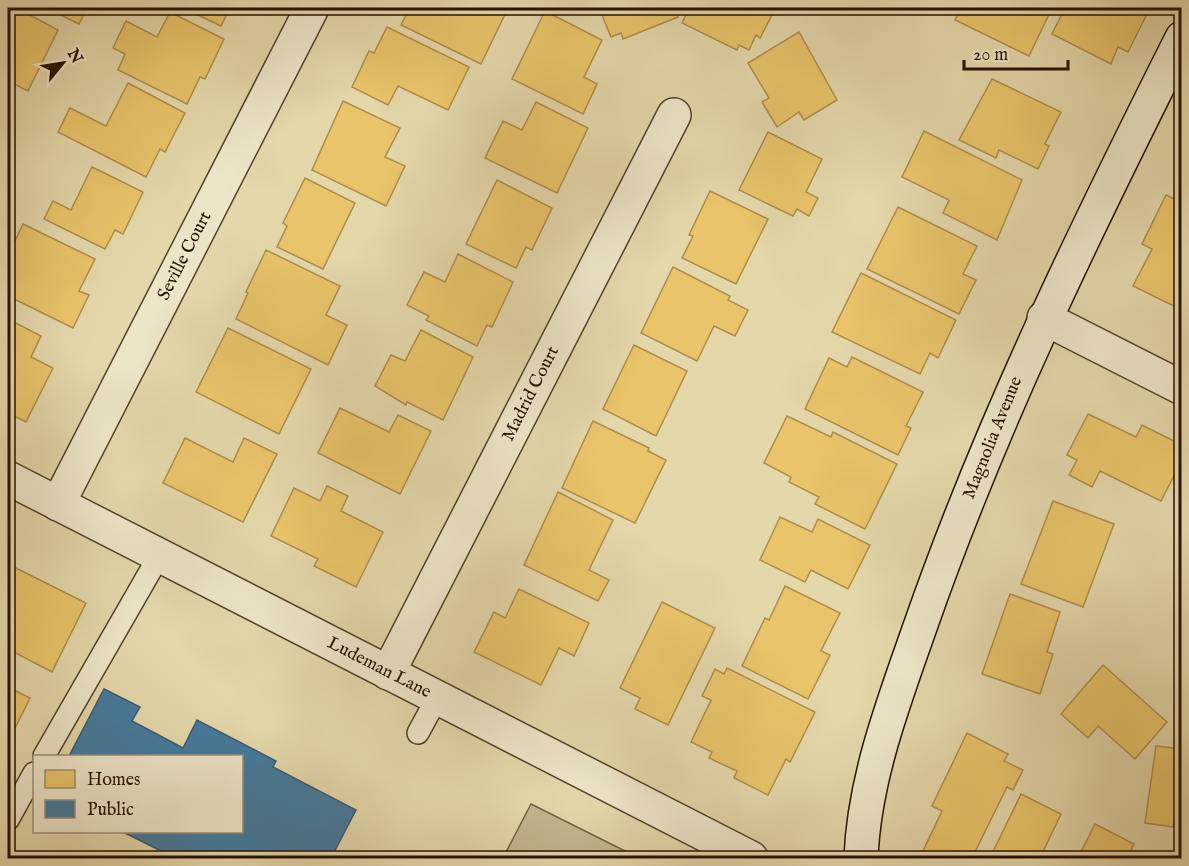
<svg xmlns="http://www.w3.org/2000/svg" width="1189" height="866" font-family="'IM FELL English',serif">
<style>
.green{fill:#c3b58d;stroke:#746346;stroke-width:1.5}
.homes{fill:#e9c46a;stroke:#ae8e4a;stroke-width:1.5}
.public{fill:#457b9d;stroke:#3b5b6e;stroke-width:1.5}
.lines{fill:none;stroke-linecap:round;stroke-linejoin:round}
.service-casing{stroke:#54422a;stroke-width:24}
.minor-casing{stroke:#54422a;stroke-width:36}
.secondary-casing{stroke:#241100;stroke-width:36}
.service{stroke:#ede5c8;stroke-width:21}
.minor{stroke:#ede5c8;stroke-width:33}
.secondary{stroke:#ede5c8;stroke-width:33}
.labels{text-anchor:middle;dominant-baseline:central;stroke-width:6;stroke-linejoin:round;paint-order:stroke}
.street-label{font-size:18px;fill:#241100;stroke:#ede5c8}
</style>
<rect width="100%" height="100%" fill="#e4d7aa"/>
<filter id="stains"><feTurbulence type="fractalNoise" baseFrequency=".00333" numOctaves="4"/><feColorMatrix values="0 0 0 0 .2 0 0 0 0 .09 0 0 0 0 .02 0 0 0 .5 -.17"/></filter>
<radialGradient id="worn" r=".72"><stop offset=".6" stop-color="#630" stop-opacity="0"/><stop offset="1" stop-color="#630" stop-opacity=".3"/></radialGradient>
<!-- green -->
<polygon class="green" points="531,804 639,858 503,858"/>
<!-- homes -->
<g class="homes">
<polygon points="8,8 17,8 58,30 28,91 8,81"/>
<polygon points="46,8 87,8 79,24"/>
<polygon points="183,8 230,8 221,26"/>
<polygon points="410,8 442,9 508,8 481,64 401,25"/>
<polygon points="599,8 674,8 678,17 623,39 621,33 611,37"/>
<polygon points="689,8 767,8 774,11 760,38 756,35 749,50 739,45 737,50 682,23"/>
<polygon points="961,8 1052,8 1029,56 955,20"/>
<polygon points="1065,8 1150,8 1128,52 1118,47 1111,64 1052,34"/>
<polygon points="545,11 602,40 584,77 597,84 583,114 512,79"/>
<polygon points="170,12 224,39 205,79 200,77 187,104 118,70 125,54 113,48 126,21 157,37"/>
<polygon points="387,27 469,67 448,110 398,86 388,105 352,87 369,51 374,53"/>
<polygon points="799,32 837,100 804,120 799,112 777,127 762,102 769,98 748,63"/>
<polygon points="992,79 1061,112 1045,144 1049,146 1038,169 999,150 996,158 959,140"/>
<polygon points="128,83 185,113 165,152 160,149 146,177 58,132 70,108 106,126"/>
<polygon points="343,101 400,128 385,157 405,166 386,206 312,170"/>
<polygon points="536,102 588,128 557,193 485,158 503,121 522,130"/>
<polygon points="8,129 12,132 10,136 15,144 8,158"/>
<polygon points="924,131 1022,180 997,240 943,213 949,200 902,177"/>
<polygon points="768,132 822,159 806,192 818,198 809,216 797,209 793,216 739,190"/>
<polygon points="92,167 143,192 123,234 115,230 105,249 44,219 53,201 71,210"/>
<polygon points="305,178 355,203 323,269 277,247 287,226 283,223"/>
<polygon points="497,180 552,208 532,250 526,247 516,268 466,244"/>
<polygon points="710,191 768,219 736,284 682,258 693,236 689,235"/>
<polygon points="1166,195 1182,203 1182,310 1133,286 1152,249 1142,244"/>
<polygon points="898,207 977,246 963,274 976,280 959,314 867,269"/>
<polygon points="23,224 95,259 79,291 89,295 73,328 8,296 8,256"/>
<polygon points="266,250 340,286 326,315 347,325 328,365 236,319 248,293 246,292"/>
<polygon points="458,254 513,282 492,327 487,325 477,346 426,320 429,316 407,305 424,272 445,282"/>
<polygon points="673,267 730,296 728,300 748,310 735,336 714,326 697,361 641,333"/>
<polygon points="861,273 956,320 938,358 930,353 920,374 832,332"/>
<polygon points="8,319 41,336 31,357 53,368 26,422 8,413"/>
<polygon points="228,328 311,369 279,434 196,392"/>
<polygon points="421,330 473,357 443,420 407,402 406,405 375,386 391,355 405,361"/>
<polygon points="634,345 687,371 656,436 603,409"/>
<polygon points="852,357 923,392 906,426 911,428 898,455 805,409 829,358 847,367"/>
<polygon points="340,408 389,432 398,415 431,431 400,494 318,453"/>
<polygon points="1088,414 1136,437 1142,425 1182,445 1182,460 1161,501 1100,471 1092,487 1069,475 1077,460 1067,455"/>
<polygon points="787,416 831,437 833,432 897,464 865,529 815,504 819,497 789,482 791,477 764,463"/>
<polygon points="593,421 649,448 648,451 666,460 635,523 562,488"/>
<polygon points="185,438 233,462 244,438 277,454 243,522 163,483"/>
<polygon points="327,486 348,496 341,511 383,532 356,587 314,566 318,559 271,536 294,488 320,501"/>
<polygon points="558,492 613,520 589,570 609,580 598,601 524,565"/>
<polygon points="1053,501 1114,524 1083,607 1021,584"/>
<polygon points="780,517 812,532 818,519 870,545 848,589 811,570 805,582 760,560"/>
<polygon points="8,564 86,603 52,672 8,649 8,636 15,622 8,618"/>
<polygon points="785,586 840,613 821,651 830,655 808,699 742,666 765,618 769,620"/>
<polygon points="519,589 589,623 574,656 559,648 541,685 474,652 494,612 505,618"/>
<polygon points="1010,594 1060,612 1047,652 1053,654 1040,694 982,674"/>
<polygon points="662,602 715,628 668,725 635,709 640,698 620,688"/>
<polygon points="1103,665 1167,722 1135,759 1098,726 1088,738 1061,714"/>
<polygon points="727,668 815,712 790,762 786,759 768,795 734,778 737,771 709,758 712,752 691,742 711,700 702,696 715,669 724,674"/>
<polygon points="8,687 30,698 9,740 8,740"/>
<polygon points="967,733 1008,754 1004,761 1023,770 1013,790 1007,787 972,858 933,858 922,853 942,811 932,806"/>
<polygon points="1156,746 1182,749 1182,818 1175,817 1173,827 1145,823"/>
<polygon points="1021,794 1061,814 1040,858 990,858"/>
<polygon points="1095,824 1134,844 1127,858 1078,858"/>
</g>
<!-- public -->
<polygon class="public" points="104,689 140,707 132,721 183,748 197,720 276,761 273,767 356,810 331,858 175,858 123,832 242,832 242,756 69,756"/>
<g class="lines">
<defs>
<g id="service">
<polyline points="418,733 437,698"/>
<polyline points="44,756 159,556"/>
<polyline points="8,820 34,773"/>
</g>
<g id="minor">
<polyline points="1044,318 1182,388"/>
<polyline points="8,478 751,858"/>
<polyline points="58,504 312,8"/>
<polyline points="388,673 674,115"/>
</g>
<path id="secondary" d="M861,858c3,-79 33,-157 59,-231 71,-204 165,-396 262,-589"/>
</defs>
<!-- service casing -->
<use href="#service" class="service-casing"/>
<!-- minor casing -->
<use href="#minor" class="minor-casing"/>
<!-- secondary casing -->
<use href="#secondary" class="secondary-casing"/>
<!-- service -->
<use href="#service" class="service"/>
<!-- minor -->
<use href="#minor" class="minor"/>
<!-- secondary -->
<use href="#secondary" class="secondary"/>
</g>
<g class="labels">
<!-- street labels -->
<g class="street-label">
<text transform="translate(185 256) rotate(-63)">Seville Court</text>
<text transform="translate(531 394) rotate(-63)">Madrid Court</text>
<text transform="translate(993 438) rotate(-68)">Magnolia Avenue</text>
<text transform="translate(379 668) rotate(27)">Ludeman Lane</text>
</g>
</g>
<!-- margin -->
<rect width="1189" height="866" fill="none" stroke="#e4d7aa" stroke-width="30"/>
<rect x="9" y="9" width="1171" height="848" fill="none" stroke="#241100" stroke-width="3"/>
<rect x="15" y="15" width="1159" height="836" fill="none" stroke="#241100" stroke-width="1.5"/>
<!-- legend -->
<rect x="33" y="755" width="210" height="78" fill="#ede5c8" stroke="#9d9078" stroke-width="1.5"/>
<rect x="45" y="770" width="30" height="18" fill="#e9c46a" stroke="#9d9078" stroke-width="1.5"/>
<text x="87" y="785" font-size="18" fill="#241100">Homes</text>
<rect x="45" y="800" width="30" height="18" fill="#457b9d" stroke="#9d9078" stroke-width="1.5"/>
<text x="87" y="815" font-size="18" fill="#241100">Public</text>
<!-- north arrow -->
<g transform="translate(63 63) rotate(60)" stroke="#ede5c8" stroke-width="4.5" paint-order="stroke">
<path d="M0-4.5L10 22L0 15L-10 22Z" fill="#241100"/>
<text y="-9" font-size="16" font-weight="bold" text-anchor="middle" fill="#241100">N</text>
</g>
<!-- scale -->
<path d="M964 60v9h104v-9" fill="none" stroke="#241100" stroke-width="3"/>
<text x="973" y="60" font-size="18" fill="#241100" stroke="#ede5c8" stroke-width="4.5" paint-order="stroke">20 m</text>
<rect width="100%" height="100%" filter="url(#stains)"/>
<rect width="100%" height="100%" fill="url(#worn)"/>
</svg>
